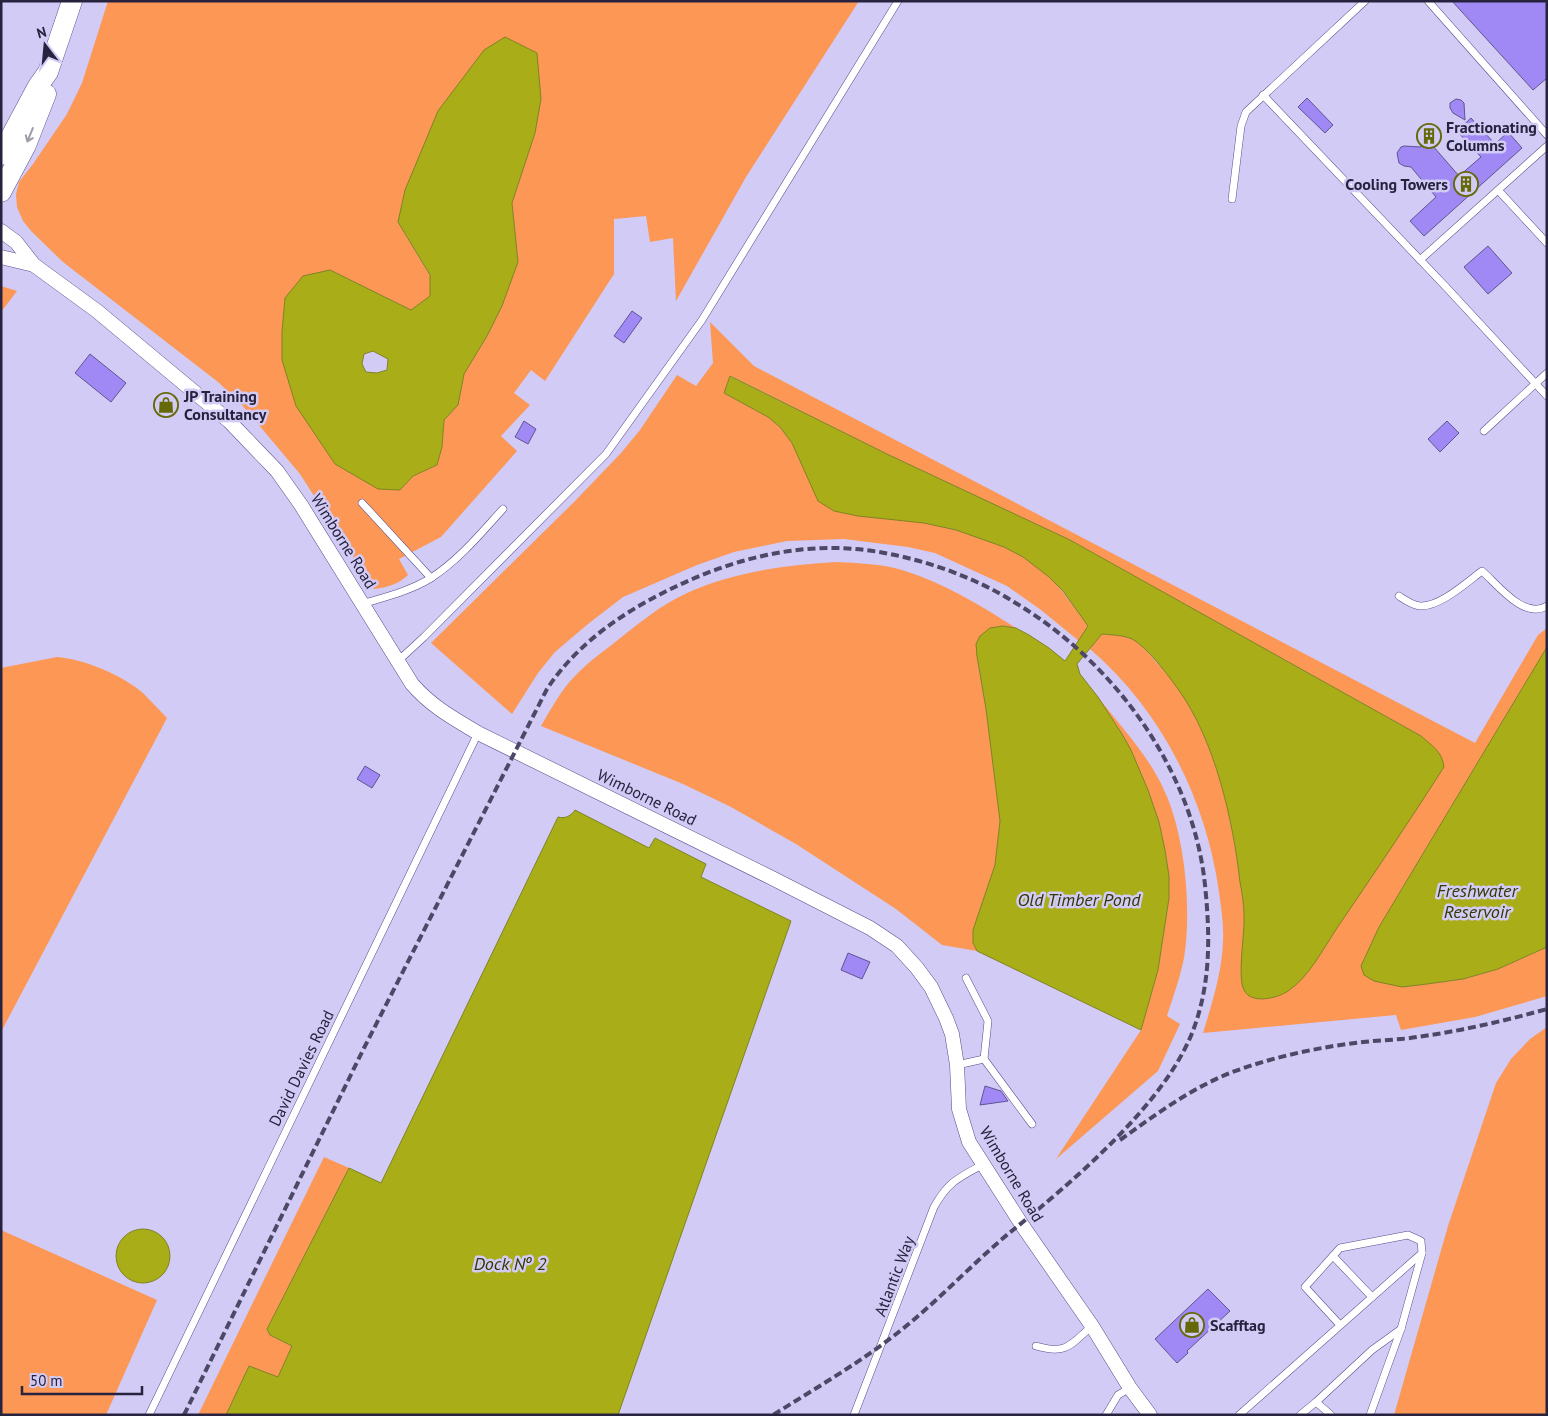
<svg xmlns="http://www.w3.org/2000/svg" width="1548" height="1416" font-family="'PT Sans',sans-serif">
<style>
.green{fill:#fc9756;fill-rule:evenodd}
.water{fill:#a8ad18;stroke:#818323;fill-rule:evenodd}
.building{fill:#a089f4;stroke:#615492}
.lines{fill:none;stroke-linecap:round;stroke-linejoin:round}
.lane-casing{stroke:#5a4d8a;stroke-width:8}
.street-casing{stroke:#5a4d8a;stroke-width:15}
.secondary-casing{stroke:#5a4d8a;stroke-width:21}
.lane{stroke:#fff;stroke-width:7}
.street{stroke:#fff;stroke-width:14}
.secondary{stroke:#fff;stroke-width:20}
.rail{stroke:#4d4866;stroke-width:4;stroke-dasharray:8 4;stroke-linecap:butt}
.oneway{stroke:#9e9ca8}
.labels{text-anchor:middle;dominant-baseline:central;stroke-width:5;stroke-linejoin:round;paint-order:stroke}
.poi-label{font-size:16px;font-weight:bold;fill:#27223d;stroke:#d1cbf5;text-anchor:start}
.street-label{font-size:16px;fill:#27223d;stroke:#d1cbf5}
.water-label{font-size:18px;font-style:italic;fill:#353700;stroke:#d1cbf5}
</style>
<rect width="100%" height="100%" fill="#d1cbf5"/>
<!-- green -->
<g class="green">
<path d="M108,1h751l-113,176 -70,124 -3,-63 -23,4 -4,-26 -32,3v55l-69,107 -14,-11 -17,23 16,12 -29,31 16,15 -76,86 -42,22 9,16c-11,10 -20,12 -34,14l-74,-115 -58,-69 -24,-23 -155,-120 -31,-30 -9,-11 -6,-14 -1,-13 3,-12 14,-18 34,-50 15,-31zM535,133l-23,70 6,59 -16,44 -15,30 -23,37 -6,32 -14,15 -2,27 -5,18 -24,11 -13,14 -118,-130v-28l3,-34 45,-28 81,40 19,-14v-20l-32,-54z"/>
<polygon points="1,286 17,291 1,312"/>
<path d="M710,322l44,44 721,377 63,-108 9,-7v19l-168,280 -18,39 41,21 25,-3 36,-5 35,-10 49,-22v49l-72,21 -74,13 -5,-15 -193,18c9,-30 19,-60 20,-92 1,-17 -2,-33 -4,-49 -13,-93 -58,-182 -129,-243l12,-15c9,1 22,1 30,5 10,5 18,16 25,24 49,50 70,129 80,197 3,19 7,38 7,57 0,20 -1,40 -3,60l180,-241 -351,-196 -181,-85 -158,-79 -7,17 44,24 12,10 12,16 12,23 120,57 32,7 48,17 19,10 26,20 13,14 26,35 -9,15 -38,-31 -34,-24 -72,-33 -27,-6 -64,-8 -57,2 -53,11 -37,13 -74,32 -35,27 -33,28 -17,21 -26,41 -81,-71 143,-141 47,-49 19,-23 37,-55 19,11 17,-23z"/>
<path d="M837,562c21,1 45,2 65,8 42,13 78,35 114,58l-13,-2 -26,31 9,52 14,112 -5,44 -22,78 4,8 -35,-6 -46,-36 -100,-65 -65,-37 -48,-23 -142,-58c10,-17 20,-36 34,-50 13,-14 29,-25 44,-37 20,-16 42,-34 66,-45 47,-22 100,-29 152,-32z"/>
<path d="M57,657c27,2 65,18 86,36 8,8 16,17 24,25l-166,314v-364z"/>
<path d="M1098,697c23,30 51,59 66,93 21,44 28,120 20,168 -4,20 -11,39 -17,58l13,8 -22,47 -102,88 85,-129 17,-60 11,-72v-22l-4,-26 -6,-28 -11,-32 -26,-56z"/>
<polygon points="1547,1027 1547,1415 1394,1415 1448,1226 1496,1083 1511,1059 1530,1039"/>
<polygon points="324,1157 349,1168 267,1329 270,1335 292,1346 278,1378 249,1366 226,1415 198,1415"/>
<polygon points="1,1230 157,1300 106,1415 1,1415"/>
</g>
<!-- water -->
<g class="water">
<path d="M505,37l32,16 4,46 -6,34 -23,70 6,59 -16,44 -15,30 -23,38 -6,31 -14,15 -2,27 -5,18 -24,11 -13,14 -22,-1 -43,-25 -39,-58 -14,-46v-28l3,-34 18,-22 27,-6 81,40 19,-14v-21l-32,-53 7,-32 33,-79 46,-61zM373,351l15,8 -1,11 -10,3 -11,-1 -4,-8 2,-10z"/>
<path d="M730,376l159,79 181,85 351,196c11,10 21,15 23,31 -35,55 -71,108 -107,161 -14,21 -28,49 -49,63 -10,7 -37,14 -44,-1 -7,-13 1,-57 0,-75 0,-11 -2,-22 -4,-33 -7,-62 -25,-142 -62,-193 -10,-14 -31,-42 -46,-50 -8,-4 -21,-4 -30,-5l-25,30 3,10 18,23 24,37 9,16 17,40 11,32 6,28 4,26v22l-11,72 -17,60 -164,-79 -4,-8v-13l22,-65 5,-44 -14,-112 -9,-53 -1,-12 4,-8 10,-8 13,-2 13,2 13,7 20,13 16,13 23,-35 -25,-35 -14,-14 -26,-20 -19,-10 -48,-17 -32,-7 -66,-7 -24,-5 -16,-10 -26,-58 -12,-16 -12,-10 -44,-24z"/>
<polygon points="1547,647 1547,947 1498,969 1463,979 1427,984 1402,987 1374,981 1364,975 1361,966 1379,927"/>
<path d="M575,810l74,38 6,-10 51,26 -5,13 90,44 -173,494h-392l23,-49 29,11 14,-31 -22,-11 -3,-6 82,-161 32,15 177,-366c7,2 13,-1 17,-7z"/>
<circle cx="143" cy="1256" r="27"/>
</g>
<!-- building -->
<g class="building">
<polygon points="1452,1 1547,1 1547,78 1533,90"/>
<polygon points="1307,98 1333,125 1325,133 1298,107"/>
<polygon points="1456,99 1461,100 1464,103 1465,120 1453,113 1450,108 1450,103"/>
<polygon points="1471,118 1495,144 1508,132 1522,148 1424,236 1410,221 1436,197 1411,167 1404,166 1399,163 1397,153 1401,147 1404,146 1421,147 1422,132 1426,129 1433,129 1437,134 1433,146 1459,176 1481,157 1457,131"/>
<polygon points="1488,246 1512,273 1488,294 1464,267"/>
<polygon points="632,311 642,318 624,343 614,336"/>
<polygon points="90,354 126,383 111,402 75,373"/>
<polygon points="524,421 536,429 528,444 515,437"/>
<polygon points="1447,421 1459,433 1440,452 1428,439"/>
<polygon points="365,766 380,775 372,788 357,779"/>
<polygon points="848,953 870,962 862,979 841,970"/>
<polygon points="985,1086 1001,1091 1008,1101 980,1105"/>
<polygon points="1208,1289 1230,1311 1187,1351 1188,1353 1177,1363 1155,1339"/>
</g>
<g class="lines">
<defs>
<g id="lane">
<polyline points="1428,1 1547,135"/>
<polyline points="1263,95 1446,287 1547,396"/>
<polyline points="1498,190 1547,243"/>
<polyline points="1232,199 1241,126 1246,112 1365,1"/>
<polyline points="1420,260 1547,146"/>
<polyline points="1484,431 1547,373"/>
<polyline points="362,503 431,578"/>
<path d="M1399,596c6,4 13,9 21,10 20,1 47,-24 62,-35 16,14 42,49 65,35"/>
<path d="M362,604c23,-7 48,-13 69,-26 28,-18 50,-45 72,-69"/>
<polyline points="398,661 424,637 606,454 702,320 898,1"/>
<polyline points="966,978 988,1021 984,1059"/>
<polyline points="957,1065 984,1059 1032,1124"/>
<polyline points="1333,1256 1372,1297"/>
<path d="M1036,1346c31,9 34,-1 56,-20"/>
<polyline points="1316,1402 1372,1350 1401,1329"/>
<polyline points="149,1415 478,733"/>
<path d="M854,1415l80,-208c14,-25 24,-29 48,-42"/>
<polyline points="1106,1415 1118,1395 1130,1388"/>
<polyline points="1239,1415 1422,1253 1421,1241 1408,1235 1340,1248 1305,1287 1340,1325"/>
<polyline points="1300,1415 1316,1402 1331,1415"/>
<polyline points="1370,1415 1401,1329 1422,1253"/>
</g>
<g id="street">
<path d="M1,231l15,11 18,23 63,46 132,110 48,50 24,34 111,179c20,23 41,34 66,49l292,144 100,51 27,18 20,22 14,19 15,31 6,16 5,31 2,44 10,33 53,83 70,101 38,62 20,27"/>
<polyline points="1,257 34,265"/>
</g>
<g id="secondary">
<polyline points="1,155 38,86 48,72 72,1"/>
<polyline points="1,192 26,145 46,94"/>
</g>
</defs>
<!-- lane casing -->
<use href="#lane" class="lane-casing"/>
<!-- street casing -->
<use href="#street" class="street-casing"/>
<!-- secondary casing -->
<use href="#secondary" class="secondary-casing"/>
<!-- lane -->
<use href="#lane" class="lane"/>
<!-- street -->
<use href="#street" class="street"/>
<!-- secondary -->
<use href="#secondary" class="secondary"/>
<!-- rail -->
<g class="rail">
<path d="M1120,1140c35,-25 70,-51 110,-67 42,-16 89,-26 133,-31 18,-2 36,-2 54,-5 44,-6 87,-16 130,-28"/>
<path d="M184,1415l180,-367 183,-359c31,-47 79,-79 130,-103 63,-30 133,-46 202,-34 47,8 95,25 135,50 99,59 179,167 191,283 5,49 6,96 -11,143 -27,75 -124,156 -186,206 -37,31 -70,67 -108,97 -39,31 -84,57 -127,84"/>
</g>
</g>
<!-- one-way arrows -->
<defs><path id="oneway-shaft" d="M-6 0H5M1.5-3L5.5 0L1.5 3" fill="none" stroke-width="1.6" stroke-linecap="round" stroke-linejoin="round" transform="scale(1.25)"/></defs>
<use class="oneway" href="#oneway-shaft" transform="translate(30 135) rotate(112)"/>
<!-- icons -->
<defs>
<symbol id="building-ring" viewBox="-11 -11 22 22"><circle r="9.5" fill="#d1cbf5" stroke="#666908" stroke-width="1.5"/><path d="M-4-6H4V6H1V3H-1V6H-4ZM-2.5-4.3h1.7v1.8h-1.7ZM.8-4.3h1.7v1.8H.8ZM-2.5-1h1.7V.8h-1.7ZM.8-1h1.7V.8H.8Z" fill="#666908"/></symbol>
<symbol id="shop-ring" viewBox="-11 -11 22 22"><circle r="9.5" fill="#d1cbf5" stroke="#666908" stroke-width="1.5"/><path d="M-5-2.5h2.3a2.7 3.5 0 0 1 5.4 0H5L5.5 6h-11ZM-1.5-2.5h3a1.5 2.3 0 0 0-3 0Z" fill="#666908"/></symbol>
</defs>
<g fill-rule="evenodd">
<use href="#building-ring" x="1415" y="122" width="28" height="28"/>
<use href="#building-ring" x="1452" y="170" width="28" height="28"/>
<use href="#shop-ring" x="152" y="391" width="28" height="28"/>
<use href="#shop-ring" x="1178" y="1311" width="28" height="28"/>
</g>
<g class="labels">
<!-- poi labels -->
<g class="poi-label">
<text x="1446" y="127">Fractionating<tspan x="1446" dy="18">Columns</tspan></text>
<text x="1448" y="184" text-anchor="end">Cooling Towers</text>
<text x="184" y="396">JP Training<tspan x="184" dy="18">Consultancy</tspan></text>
<text x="1210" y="1325">Scafftag</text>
</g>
<!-- street labels -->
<g class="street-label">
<text transform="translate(344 541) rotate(58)">Wimborne Road</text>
<text transform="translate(647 797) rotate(26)">Wimborne Road</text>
<text transform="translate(301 1068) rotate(-64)">David Davies Road</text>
<text transform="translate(1012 1174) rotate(59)">Wimborne Road</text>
<text transform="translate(894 1276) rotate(-69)">Atlantic Way</text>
</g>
<!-- water labels -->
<g class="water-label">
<text x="1477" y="890">Freshwater<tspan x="1477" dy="21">Reservoir</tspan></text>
<text x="1079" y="899">Old Timber Pond</text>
<text x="510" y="1263">Dock Nº 2</text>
</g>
</g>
<!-- border -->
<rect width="1548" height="1416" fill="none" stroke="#27223d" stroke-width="5"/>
<!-- north arrow -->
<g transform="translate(45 45) rotate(344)" stroke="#d1cbf5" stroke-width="4" paint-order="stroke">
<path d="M0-4L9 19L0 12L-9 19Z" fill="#27223d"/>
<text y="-8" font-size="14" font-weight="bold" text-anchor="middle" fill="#27223d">N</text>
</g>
<!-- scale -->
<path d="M22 1386v8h120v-8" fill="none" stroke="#27223d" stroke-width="2.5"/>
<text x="30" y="1386" font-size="15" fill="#27223d" stroke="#d1cbf5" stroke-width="4" paint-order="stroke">50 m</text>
</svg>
